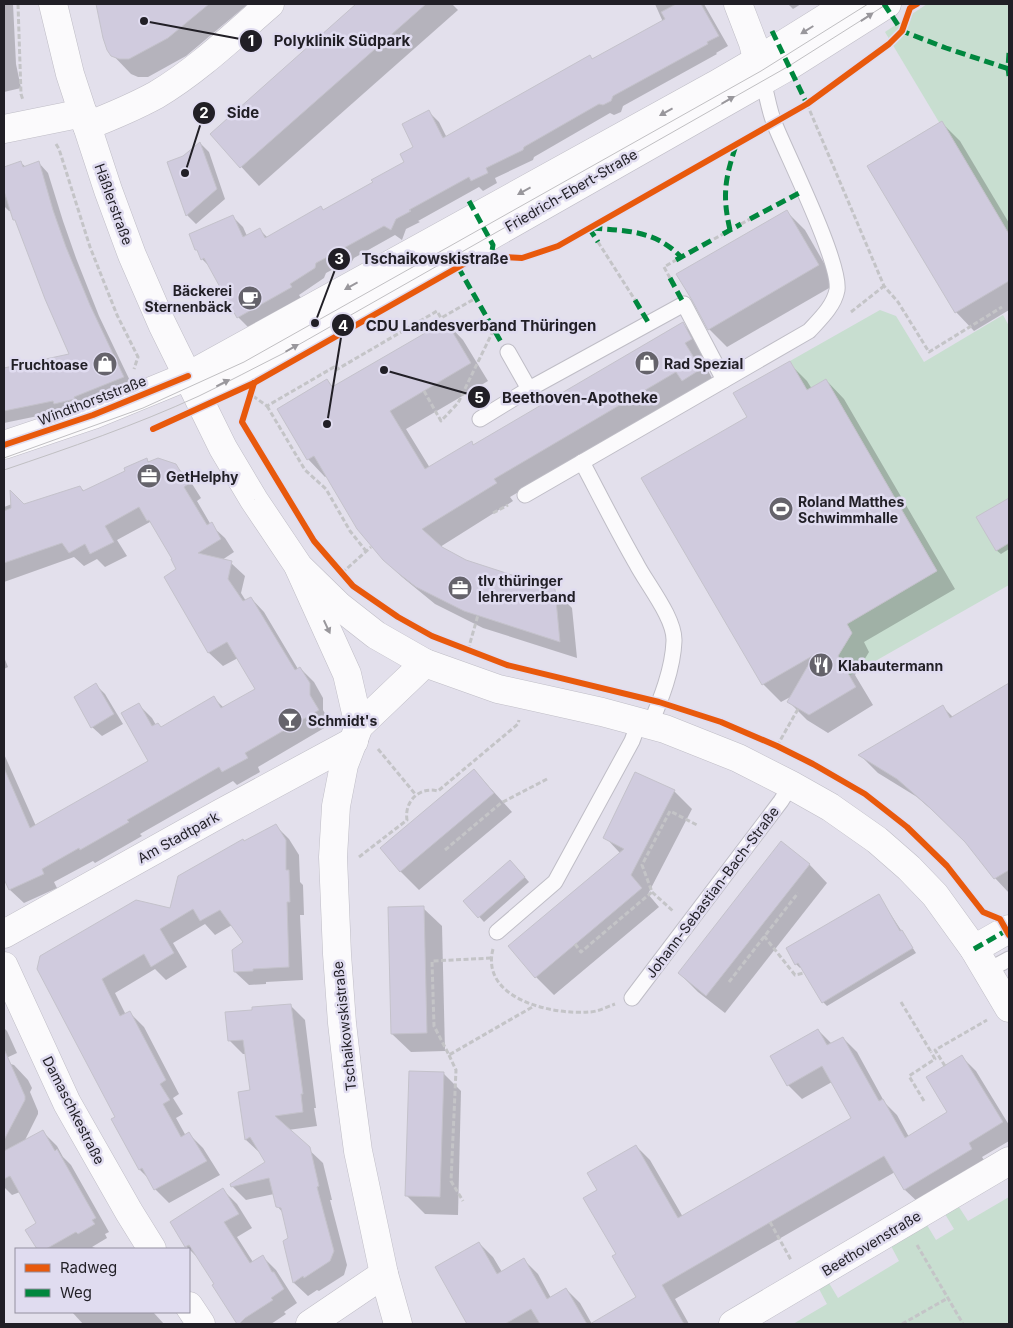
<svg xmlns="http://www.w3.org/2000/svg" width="1013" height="1328" font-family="Inter,sans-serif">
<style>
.green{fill:#c8ded0}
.shadow{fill:#0003}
.building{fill:#d0cbde;stroke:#c4c2cb}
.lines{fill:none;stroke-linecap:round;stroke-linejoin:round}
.lane-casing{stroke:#bfbdc6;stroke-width:17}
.street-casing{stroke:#bfbdc6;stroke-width:29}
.secondary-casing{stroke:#bfbdc6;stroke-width:29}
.path{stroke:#c4c4c7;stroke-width:3;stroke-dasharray:5 2.5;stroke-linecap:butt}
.lane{stroke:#fbfafc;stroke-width:15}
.street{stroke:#fbfafc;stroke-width:28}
.secondary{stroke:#fbfafc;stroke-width:28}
.tram{stroke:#c0bfc2;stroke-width:1}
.quiet{stroke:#00873e;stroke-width:5;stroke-dasharray:10 5;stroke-linecap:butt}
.cycleway-casing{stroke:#e0dcf0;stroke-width:9}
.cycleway{stroke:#e8590c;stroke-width:6}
.oneway{fill:#99979c}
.labels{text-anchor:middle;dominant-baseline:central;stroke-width:5;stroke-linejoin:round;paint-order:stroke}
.street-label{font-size:14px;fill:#211f26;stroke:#e0dcf0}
.poi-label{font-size:14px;font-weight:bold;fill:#211f26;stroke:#e0dcf0;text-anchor:start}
.leader{fill:none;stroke:#211f26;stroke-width:2}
.callout-dot{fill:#211f26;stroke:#e0dcf0;stroke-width:2}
.mark-label{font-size:15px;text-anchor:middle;font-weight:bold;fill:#fff}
.callout-label{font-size:15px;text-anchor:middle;font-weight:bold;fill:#211f26;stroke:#e0dcf0;stroke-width:5;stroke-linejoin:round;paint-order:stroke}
</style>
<rect width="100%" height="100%" fill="#e3e0ec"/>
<!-- green -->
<g class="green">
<polygon points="927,4 1009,4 1009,239 885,32"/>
<polygon points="880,310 896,316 924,362 1003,315 1009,326 1009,585 849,676 838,656 845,638 852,634 847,624 937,570 826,379 807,390 790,361"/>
<polygon points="1009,1197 1009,1324 793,1324 827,1304 819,1289 829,1283 838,1298 899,1261 891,1246 927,1225 936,1240 954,1229 945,1214 959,1207 968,1221"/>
</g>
<!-- shadow -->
<g class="shadow">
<polygon points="4,4 13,4 16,64 21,88 4,92"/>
<polygon points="97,4 248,4 186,56 148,77 138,77 131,74 108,50 104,38"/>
<polygon points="358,4 452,4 458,10 259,186 211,134"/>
<polygon points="655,4 704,4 728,46 716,53 717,54 623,106 621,112 614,115 610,113 534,157 533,160 495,178 497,183 483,191 479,187 418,221 420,222 406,229 402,240 395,235 354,258 351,263 343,264 326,273 324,278 299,295 301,298 248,327 238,317 211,268 202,259 200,253 233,217 243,227 247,236 259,229 268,238 324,211 374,182 405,162 415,147 429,112 439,122 447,138 589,56 593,60 663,22"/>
<polygon points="788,4 801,4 793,9"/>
<polygon points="942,123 960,141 1009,223 1009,310 974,331 956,312 869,167"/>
<polygon points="200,143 209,152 225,199 196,224 187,215 168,163 183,157"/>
<polygon points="21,163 26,167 39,163 48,173 63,221 76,258 99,316 133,387 65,414 62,411 4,423 4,369 71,355 18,223 14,219 11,211 9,211 4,206 4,169"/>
<polygon points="787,212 805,230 836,284 727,347 709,329"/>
<polygon points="446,322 463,340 488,381 406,429 430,468 471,443 474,446 682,323 700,341 708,357 702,360 717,387 700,398 692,390 510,497 513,501 440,547 466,561 554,590 572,608 577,658 483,628 435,604 402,577 384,559 327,476 325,477 308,459 327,380 334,388"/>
<polygon points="789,363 807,381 812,389 826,380 844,399 955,589 864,642 869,652 855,675 873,705 828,733 807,720 789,702 792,696 781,702 763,684 748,417"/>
<polygon points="146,459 150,463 175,465 189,479 201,498 197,501 211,525 225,538 234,552 222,560 231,563 245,576 241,593 246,601 251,598 264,612 298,669 300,668 314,682 323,698 323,710 331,724 258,767 260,772 237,785 233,781 140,834 142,836 95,863 93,861 54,882 57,888 24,903 10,890 4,876 4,754 36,826 150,761 139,705 152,718 156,725 162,728 214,698 224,708 256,690 238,658 223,666 209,653 166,577 178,569 174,559 155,527 150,522 117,540 127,556 105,567 97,559 84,566 74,557 4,582 4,507 20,501 24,505 80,487 84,491 127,472"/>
<polygon points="1009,499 1009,549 1001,554 996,550 978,518"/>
<polygon points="4,657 8,667 4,669"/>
<polygon points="96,685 105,694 123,724 102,736 92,727 75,697"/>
<polygon points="1009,685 1009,893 995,878 967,843 949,825 917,797 878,773 860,755 943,707 953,717"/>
<polygon points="474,770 512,812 419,890 401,872 382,848"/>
<polygon points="674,791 692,809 648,894 659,907 554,995 536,977 620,853 605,837"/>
<polygon points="275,825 289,839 299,855 300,882 303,885 304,915 300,915 303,980 266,982 266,984 249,985 235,972 245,942 232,925 215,935 205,924 173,943 187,967 166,980 155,969 115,993 126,1015 130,1013 144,1027 179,1094 173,1098 183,1114 176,1118 186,1136 189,1134 203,1148 220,1175 169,1203 155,1189 150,1180 140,1170 113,1120 117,1118 38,969 171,909 244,842"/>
<polygon points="809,864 827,883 725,1013 698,992 679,973"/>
<polygon points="514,865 529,882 484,922 465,901"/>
<polygon points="878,895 916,953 827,1006 823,1002 802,967 800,968 796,964"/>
<polygon points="423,908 442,926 445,1051 411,1052 392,1034"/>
<polygon points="291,1006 305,1020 316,1108 314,1108 317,1126 288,1130 323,1163 332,1200 330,1200 347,1265 344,1275 319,1291 317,1290 308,1296 294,1283 285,1242 290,1238 284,1214 277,1206 274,1194 246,1200 232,1186 266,1163 260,1153 246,1140 239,1093 252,1091 247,1054 243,1054 229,1040"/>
<polygon points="4,1028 7,1031 17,1053 4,1059"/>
<polygon points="818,1030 832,1044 843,1038 857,1052 885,1103 897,1115 909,1137 949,1113 962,1057 976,1071 1009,1125 1009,1141 982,1157 986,1163 920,1204 905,1190 895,1172 675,1299 689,1324 592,1324 638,1297 617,1254 599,1190 636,1146 650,1160 683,1217 853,1118 832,1082 802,1099 788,1085"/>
<polygon points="4,1062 14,1065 28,1080 32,1088 30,1092 38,1111 38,1114 24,1142 43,1132 57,1146 63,1157 71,1165 109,1232 105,1234 107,1238 92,1247 99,1249 39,1249 27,1230 38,1223 20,1192 12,1195 4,1187"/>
<polygon points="443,1073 461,1091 458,1215 425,1214 407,1196"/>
<polygon points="223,1190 237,1204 252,1228 237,1237 253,1262 262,1256 276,1270 297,1303 284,1312 286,1314 271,1324 238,1324 200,1260 186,1246"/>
<polygon points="479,1243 493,1257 502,1272 524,1260 538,1274 551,1298 566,1289 580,1303 592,1324 469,1324 436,1267"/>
<polygon points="72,1312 153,1312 164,1324 83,1324"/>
</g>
<!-- building -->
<g class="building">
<polygon points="96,4 209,4 168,38 129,59 119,59 111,56 107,50 103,38"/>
<polygon points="356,4 426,4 240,168 210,134"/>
<polygon points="676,4 701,4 719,36 707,42 708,44 613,96 611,101 603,105 599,104 524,147 523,150 486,168 488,173 471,181 469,177 409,210 411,211 396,219 391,230 384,226 344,248 341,254 333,254 316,263 315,268 290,284 292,287 237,318 204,258 201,260 197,250 195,250 189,234 233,215 243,237 260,228 265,238 321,206 323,210 373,182 371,180 404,162 400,154 413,147 402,124 429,110 443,138 590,55 592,59 665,19 661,12"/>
<polygon points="942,121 1009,234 1009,281 955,313 867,166"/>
<polygon points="200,142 217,189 186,216 167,162 183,156"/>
<polygon points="21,161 23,167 39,161 53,210 66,247 90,305 124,377 74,397 75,399 54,404 53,401 4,411 4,368 69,354 45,299 15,220 13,220 4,191 4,167"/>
<polygon points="787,210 819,265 708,330 692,300 676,274"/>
<polygon points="446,321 471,363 390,411 425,469 472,441 473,445 683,322 692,339 685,343 701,369 682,381 676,372 494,479 497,483 422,529 442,547 466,560 555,589 560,642 464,611 416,587 398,573 383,560 357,529 314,456 307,460 277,409 327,379 332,387"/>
<polygon points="790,361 807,390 826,379 937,571 847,624 852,633 838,656 856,687 809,715 787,702 814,655 762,685 641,478 747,417 733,393"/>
<polygon points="147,458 148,462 158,458 176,464 188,484 184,487 207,525 212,522 221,539 198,553 232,561 228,579 243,601 251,597 295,670 300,667 310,683 310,695 319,710 245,753 248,758 222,772 219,767 127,820 129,822 80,850 79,848 42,869 44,874 9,890 4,879 4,768 30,828 148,761 121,713 139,703 152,726 158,723 161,727 214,696 221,708 255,689 227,642 208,653 164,577 176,569 171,559 172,559 149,520 147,521 139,507 105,526 114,542 90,554 85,544 69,553 62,543 4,563 4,511 11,508 10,490 24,504 80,486 83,491 125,471 124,468"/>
<polygon points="1009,498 1009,543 996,551 976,517"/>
<polygon points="96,683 114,714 91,728 74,697"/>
<polygon points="1009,683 1009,870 994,879 965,842 929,807 897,779 858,755 943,705 950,718"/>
<polygon points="474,769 494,793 400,872 380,848"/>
<polygon points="635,772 675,790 631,875 642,888 535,978 508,946 624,849 603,838"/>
<polygon points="276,824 286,840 286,870 289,870 290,902 287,902 289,967 253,969 253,971 234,972 232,950 243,942 220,910 200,921 193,909 160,929 174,953 151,967 144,954 102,979 120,1016 130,1011 166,1080 160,1084 170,1100 163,1104 181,1137 189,1132 207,1161 154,1190 142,1168 139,1170 111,1119 115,1117 37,969 40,956 136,900 170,908 178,876 243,839 244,841"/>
<polygon points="781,841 810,864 706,996 678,973"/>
<polygon points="510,860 525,877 478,918 463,901"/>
<polygon points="879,894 900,931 902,930 913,948 822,1003 798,963 795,965 786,948"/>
<polygon points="424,906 427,1033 391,1034 388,907"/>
<polygon points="291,1004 303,1094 301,1094 303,1112 275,1116 310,1147 319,1186 317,1187 334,1251 330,1261 304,1278 303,1276 293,1283 283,1241 288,1238 281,1208 276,1207 269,1178 231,1187 230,1184 265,1162 250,1137 245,1140 238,1092 250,1090 243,1040 228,1041 225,1012 252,1010 252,1007"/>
<polygon points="818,1029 827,1045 843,1037 879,1101 883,1099 905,1138 947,1112 926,1077 962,1055 1003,1122 969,1143 972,1149 904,1190 884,1156 662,1285 684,1324 590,1324 636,1297 612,1256 616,1254 583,1198 597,1190 587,1173 636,1145 678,1218 851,1118 822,1066 787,1086 770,1056"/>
<polygon points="4,1049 25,1096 25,1100 4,1140"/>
<polygon points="409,1071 444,1072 440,1197 405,1196"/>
<polygon points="43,1130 55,1151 57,1149 96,1218 92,1220 95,1224 78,1234 76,1232 46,1249 37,1249 25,1230 36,1223 10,1176 4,1179 4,1151"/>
<polygon points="223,1188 239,1214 224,1222 250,1263 263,1255 272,1272 274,1272 284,1289 271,1298 273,1300 245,1318 239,1324 237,1324 212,1285 214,1284 189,1245 185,1247 170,1222"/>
<polygon points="479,1242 497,1274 524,1258 547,1299 566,1288 587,1324 540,1324 531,1309 505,1324 467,1324 435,1267"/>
</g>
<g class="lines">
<defs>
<g id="lane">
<polyline points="508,352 529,389"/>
<polyline points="480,419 529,389 684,304 724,380"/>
<path d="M582,462c18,34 35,68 54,101 10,20 39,55 38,78 -1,28 -13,58 -24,84"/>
<path d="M525,495l284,-164c11,-12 25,-25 28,-41 4,-27 -50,-135 -62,-165 -6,-14 -8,-30 -12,-44"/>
<polyline points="497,932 555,882 632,741 639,722"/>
<polyline points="987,971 1009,959"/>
<polyline points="632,998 781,801 791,785"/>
</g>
<g id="street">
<polyline points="738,4 753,43 762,78"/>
<path d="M87,126c23,-9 47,-19 69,-31 42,-25 78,-60 114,-91"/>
<polyline points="4,129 83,113"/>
<polyline points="198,396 284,353 789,66 887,4"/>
<polyline points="4,445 93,415 188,376 715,85 758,60 848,4"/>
<polyline points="299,568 347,674 359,726"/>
<polyline points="4,934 221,813 354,741"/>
<polyline points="974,949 1009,929"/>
<polyline points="4,966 67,1103 129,1212 152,1249"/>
<polyline points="189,1306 201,1324"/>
<polyline points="310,1324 384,1274"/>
<polyline points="398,1324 384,1274 358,1151 349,1084 342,1023 337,954 333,857 336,806 344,765 359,726 425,663"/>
<polyline points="733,1324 1009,1161"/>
</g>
<polyline id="secondary" points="53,4 70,74 108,190 132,255 162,324 223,448 254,500 299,567 339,606 376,635 425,663 498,689 602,712 665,729 738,758 791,785 830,807 877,840 909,868 935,895 974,949 1009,1008"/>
</defs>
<!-- lane casing -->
<use href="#lane" class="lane-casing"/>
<!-- street casing -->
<use href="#street" class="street-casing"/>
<!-- secondary casing -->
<use href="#secondary" class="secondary-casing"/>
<!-- path -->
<g class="path">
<polyline points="18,4 21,94 23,100"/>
<polyline points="807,104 884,286 898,302 929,352 1002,307"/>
<polyline points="56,144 59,149 90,247 117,315 138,357 134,369"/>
<polyline points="741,224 750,219"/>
<polyline points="714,239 723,234"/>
<polyline points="598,242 635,300"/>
<polyline points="670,278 664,267 676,260"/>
<polyline points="851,312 884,286"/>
<polyline points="424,391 441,421 458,403 494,329"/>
<polyline points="253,396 267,406 334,367 336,370 437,311 441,318 476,298"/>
<polyline points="267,406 305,470 326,489 350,531 366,551"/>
<polyline points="493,513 508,505"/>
<polyline points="342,573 371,547"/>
<polyline points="468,650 478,615"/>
<polyline points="777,746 798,709"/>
<polyline points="378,749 416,795"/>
<polyline points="445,850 501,803 549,778"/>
<path d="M359,857l48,-37c-3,-18 12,-34 31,-29l80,-67 1,-4"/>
<polyline points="652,892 674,912"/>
<polyline points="764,936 795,975 804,973"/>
<polyline points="575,944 581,952 652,892 642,865 670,811 697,825"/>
<path d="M493,949c-13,50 59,66 96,63 8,0 18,-5 26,-8"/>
<polyline points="491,958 432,961 434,1026 449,1055 534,1006"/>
<polyline points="729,982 798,893"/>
<polyline points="901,1002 931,1052 932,1052"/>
<polyline points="449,1055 456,1070 451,1181 463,1201"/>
<polyline points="945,1066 935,1050 987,1020"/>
<polyline points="924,1101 909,1076 935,1059 931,1052"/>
<polyline points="770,1222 791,1260"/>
<polyline points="917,1245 963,1324"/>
<polyline points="902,1324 948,1298"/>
</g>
<!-- lane -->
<use href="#lane" class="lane"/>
<!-- street -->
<use href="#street" class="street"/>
<!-- secondary -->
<use href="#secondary" class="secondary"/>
<!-- tram -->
<g class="tram">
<polyline points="4,458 143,408 244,362 761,71 868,4"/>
<path d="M4,470c65,-22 132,-45 195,-74 29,-14 57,-29 85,-43l505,-287 98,-62"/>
</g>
<!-- quiet -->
<g class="quiet">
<polyline points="884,4 902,31 946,48 1009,69"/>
<polyline points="772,31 807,104"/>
<polyline points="1009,53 1008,68 1009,76"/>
<polyline points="469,201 493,245 491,257"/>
<polyline points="750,219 803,191"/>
<polyline points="589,228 598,242"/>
<path d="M592,228c35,3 63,2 89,29"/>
<path d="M730,230c-8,-35 -5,-51 6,-85"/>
<polyline points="723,234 741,224"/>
<polyline points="676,260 714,239"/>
<polyline points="458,267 501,342"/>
<polyline points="670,278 684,304"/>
<polyline points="635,300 648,322"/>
<polyline points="974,949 1009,929"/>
</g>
<defs>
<g id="cycleway">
<polyline points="254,383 242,422 314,541 353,586 398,617 432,636 507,665 659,702 721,722 777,746 813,764 865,794 907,827 947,866 983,912 1000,919 1009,935"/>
<polyline points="153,429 254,383 478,256 522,258 558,246 807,104 889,44 902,31 910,8 917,4"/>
<polyline points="4,445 93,415 188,376"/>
</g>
</defs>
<!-- cycleway casing -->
<use href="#cycleway" class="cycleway-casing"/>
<!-- cycleway -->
<use href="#cycleway" class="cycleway"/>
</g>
<!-- one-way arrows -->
<defs><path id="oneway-solid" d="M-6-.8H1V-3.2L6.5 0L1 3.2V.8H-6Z" transform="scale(1.25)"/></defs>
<g class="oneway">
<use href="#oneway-solid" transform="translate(867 17) rotate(-34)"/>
<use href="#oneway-solid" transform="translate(807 30) rotate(148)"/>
<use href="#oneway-solid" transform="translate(728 100) rotate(-30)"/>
<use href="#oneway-solid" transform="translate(666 112) rotate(151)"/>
<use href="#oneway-solid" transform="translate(524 191) rotate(151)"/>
<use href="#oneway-solid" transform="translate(351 286) rotate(151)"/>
<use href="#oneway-solid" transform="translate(292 348) rotate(-30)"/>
<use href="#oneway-solid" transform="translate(223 383) rotate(-27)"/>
<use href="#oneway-solid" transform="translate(327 627) rotate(65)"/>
</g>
<!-- icons -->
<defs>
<symbol id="cafe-disc" viewBox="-11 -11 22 22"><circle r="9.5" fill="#65636b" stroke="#e0dcf0"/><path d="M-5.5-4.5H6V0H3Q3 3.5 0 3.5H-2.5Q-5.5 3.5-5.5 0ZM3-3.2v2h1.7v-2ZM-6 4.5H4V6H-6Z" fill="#fff"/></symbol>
<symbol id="shop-disc" viewBox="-11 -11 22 22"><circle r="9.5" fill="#65636b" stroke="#e0dcf0"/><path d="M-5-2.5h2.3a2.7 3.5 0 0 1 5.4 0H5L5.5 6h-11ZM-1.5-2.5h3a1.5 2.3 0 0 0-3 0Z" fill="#fff"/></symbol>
<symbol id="office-disc" viewBox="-11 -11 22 22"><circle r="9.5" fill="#65636b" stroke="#e0dcf0"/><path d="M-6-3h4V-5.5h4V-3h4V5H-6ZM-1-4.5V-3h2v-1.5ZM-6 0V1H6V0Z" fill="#fff"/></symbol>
<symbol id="stadium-disc" viewBox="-11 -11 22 22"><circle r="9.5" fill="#65636b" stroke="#e0dcf0"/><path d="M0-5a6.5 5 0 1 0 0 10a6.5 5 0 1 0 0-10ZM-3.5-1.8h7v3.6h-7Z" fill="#fff"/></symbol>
<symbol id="restaurant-disc" viewBox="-11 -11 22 22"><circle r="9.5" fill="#65636b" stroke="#e0dcf0"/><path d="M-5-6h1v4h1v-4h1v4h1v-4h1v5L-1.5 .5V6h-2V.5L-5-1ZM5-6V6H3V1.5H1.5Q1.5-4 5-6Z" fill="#fff"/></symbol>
<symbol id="bar-disc" viewBox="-11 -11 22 22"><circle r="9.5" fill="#65636b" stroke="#e0dcf0"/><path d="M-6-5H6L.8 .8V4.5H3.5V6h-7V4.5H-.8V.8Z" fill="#fff"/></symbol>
</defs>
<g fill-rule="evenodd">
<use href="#cafe-disc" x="236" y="284" width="28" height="28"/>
<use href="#shop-disc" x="633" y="349" width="28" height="28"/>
<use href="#shop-disc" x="91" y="350" width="28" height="28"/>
<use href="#office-disc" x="135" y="462" width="28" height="28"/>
<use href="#stadium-disc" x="767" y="495" width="28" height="28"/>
<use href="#office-disc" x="446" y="574" width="28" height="28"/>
<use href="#restaurant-disc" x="807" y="651" width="28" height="28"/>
<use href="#bar-disc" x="276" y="706" width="28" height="28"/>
</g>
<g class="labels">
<!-- street labels -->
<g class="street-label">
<text transform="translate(571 190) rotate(-30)">Friedrich-Ebert-Straße</text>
<text transform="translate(114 204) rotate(70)">Häßlerstraße</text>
<text transform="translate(92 400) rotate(-21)">Windthorststraße</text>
<text transform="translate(178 837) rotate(-29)">Am Stadtpark</text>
<text transform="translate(712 892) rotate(-53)">Johann-Sebastian-Bach-Straße</text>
<text transform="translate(344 1026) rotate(-96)">Tschaikowskistraße</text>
<text transform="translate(74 1110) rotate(63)">Damaschkestraße</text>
<text transform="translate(871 1243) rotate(-31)">Beethovenstraße</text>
</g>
<!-- poi labels -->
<g class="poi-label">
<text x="232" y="290" text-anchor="end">Bäckerei<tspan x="232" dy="16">Sternenbäck</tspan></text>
<text x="664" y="363">Rad Spezial</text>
<text x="88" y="364" text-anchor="end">Fruchtoase</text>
<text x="166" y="476">GetHelphy</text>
<text x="798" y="501">Roland Matthes<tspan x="798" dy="16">Schwimmhalle</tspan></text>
<text x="478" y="580">tlv thüringer<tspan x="478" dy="16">lehrerverband</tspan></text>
<text x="838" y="665">Klabautermann</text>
<text x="308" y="720">Schmidt's</text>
</g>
</g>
<!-- callouts -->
<path class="leader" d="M144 21L251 41M185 173L204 113M315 323L339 259M327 424L343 325M384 370L479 397"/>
<g class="callout-dot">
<circle cx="144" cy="21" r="5"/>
<circle cx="185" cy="173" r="5"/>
<circle cx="315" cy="323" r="5"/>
<circle cx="327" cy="424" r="5"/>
<circle cx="384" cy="370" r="5"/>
<circle cx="251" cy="41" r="12"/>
<circle cx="204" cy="113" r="12"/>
<circle cx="339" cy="259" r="12"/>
<circle cx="343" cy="325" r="12"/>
<circle cx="479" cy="397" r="12"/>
</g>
<g class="mark-label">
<text x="251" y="46">1</text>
<text x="204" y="118">2</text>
<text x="339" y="264">3</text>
<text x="343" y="331">4</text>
<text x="479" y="403">5</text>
</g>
<g class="callout-label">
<text x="342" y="46">Polyklinik Südpark</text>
<text x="243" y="118">Side</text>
<text x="435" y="264">Tschaikowskistraße</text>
<text x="481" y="331">CDU Landesverband Thüringen</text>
<text x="580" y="403">Beethoven-Apotheke</text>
</g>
<!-- border -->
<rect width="1013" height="1328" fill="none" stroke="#211f26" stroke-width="10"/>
<!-- legend -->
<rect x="15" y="1248" width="175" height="65" fill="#e0dcf0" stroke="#94909f"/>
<rect x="25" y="1264" width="25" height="8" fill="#e8590c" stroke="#94909f"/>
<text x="60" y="1273" font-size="15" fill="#211f26">Radweg</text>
<rect x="25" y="1289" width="25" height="8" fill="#00873e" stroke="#94909f"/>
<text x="60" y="1298" font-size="15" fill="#211f26">Weg</text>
</svg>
